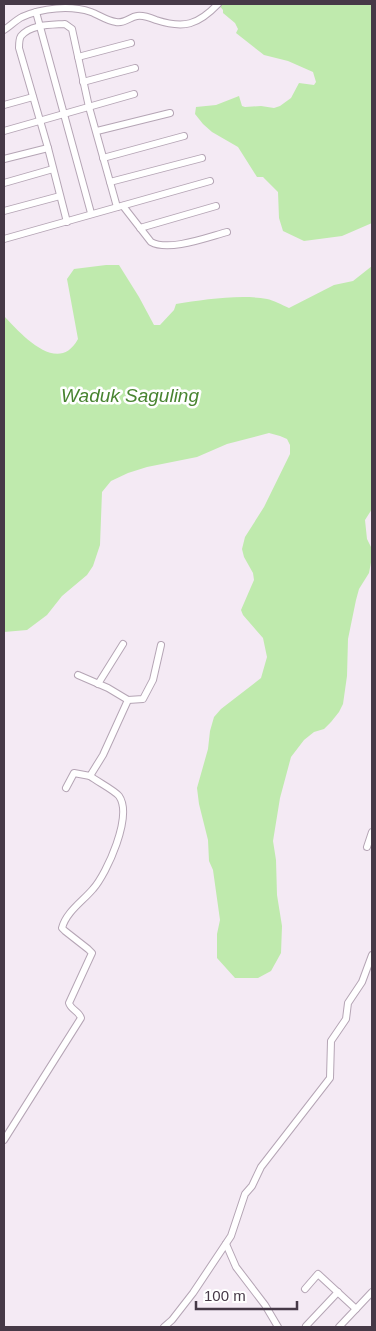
<svg xmlns="http://www.w3.org/2000/svg" width="376" height="1331" font-family="Helvetica,sans-serif">
<style>
.water{fill:#bfeaad}
.lines{fill:none;stroke-linecap:round;stroke-linejoin:round}
.street-casing{stroke:#b5a5b5;stroke-width:8}
.street{stroke:#fff;stroke-width:6}
.labels{text-anchor:middle;dominant-baseline:central;stroke-width:5;stroke-linejoin:round;paint-order:stroke}
.water-label{font-size:19px;font-style:italic;fill:#488430;stroke:#fff}
</style>
<rect width="100%" height="100%" fill="#f4eaf4"/>
<!-- water -->
<g class="water">
<polygon points="218,4 372,4 372,223 342,236 304,241 283,231 279,218 278,192 263,177 257,177 238,147 212,132 203,124 195,114 196,107 216,105 239,96 242,106 245,107 261,106 274,108 280,106 291,98 299,83 314,85 316,82 313,72 288,61 264,55 236,33 238,29 235,23 223,13 223,10"/>
<path d="M106,265h13l20,32 15,28h6l14,-15 2,-6c27,-4 63,-10 91,-5 6,1 15,6 22,9l45,-23 19,-4 19,-15v243l-7,11 2,19 5,10v8l-3,16 -10,16 -3,11 -8,39 -1,37 -4,28 -4,8 -8,10 -7,7 -10,3 -10,8 -13,17 -11,41 -7,43 3,19 1,35 5,31 -1,27 -10,18 -13,7h-23l-18,-20v-24l3,-14 -7,-50 -4,-9 -1,-21 -9,-36 -2,-16 11,-39 2,-18 4,-14 7,-8 40,-31 6,-21 -4,-19 -20,-23 -2,-5 13,-30 -1,-7 -9,-16 -2,-8 3,-12 19,-30 26,-53v-9l-3,-6 -7,-3 -11,-3 -42,11 -30,13 -50,10 -19,6 -17,8 -9,11 -2,53 -7,21 -6,9 -25,21 -15,19 -20,15 -23,2v-316c17,18 54,60 74,23l-11,-60 7,-10z"/>
</g>
<g class="lines">
<defs>
<g id="street">
<polyline points="36,12 91,213"/>
<path d="M4,30c6,-4 12,-10 18,-13 20,-9 48,-12 69,-5 8,3 16,9 25,10 8,2 14,-5 21,-6 6,-1 14,2 19,4 28,9 42,5 62,-16"/>
<polyline points="78,57 131,43"/>
<polyline points="83,82 135,68"/>
<polyline points="4,105 33,97"/>
<polyline points="4,131 134,94"/>
<polyline points="97,131 170,113"/>
<polyline points="103,158 184,136"/>
<polyline points="4,159 48,148"/>
<polyline points="110,182 202,158"/>
<polyline points="4,183 53,169"/>
<path d="M123,206l28,36c18,10 57,-5 76,-10"/>
<polyline points="4,211 60,196"/>
<path d="M67,222l-19,-74 -29,-100c0,-4 0,-9 2,-12 10,-12 30,-11 44,-12l7,5 17,78 28,100"/>
<polyline points="140,228 216,206"/>
<polyline points="4,239 210,181"/>
<polyline points="78,675 108,688 128,700 143,699 153,680 161,645"/>
<polyline points="98,684 123,644"/>
<polyline points="66,788 74,773 90,776 103,755 128,700"/>
<polyline points="367,847 372,832"/>
<path d="M4,1140l77,-122c-2,-7 -10,-8 -12,-15l23,-50 -4,-4 -23,-18 -3,-3c4,-16 21,-27 31,-39 14,-16 40,-73 26,-93 -5,-6 -21,-14 -29,-20"/>
<polyline points="226,1244 236,1267 265,1305 278,1327"/>
<polyline points="305,1289 318,1274 356,1309 339,1327"/>
<polyline points="356,1309 372,1292"/>
<polyline points="306,1326 338,1292"/>
<polyline points="164,1327 172,1320 193,1293 231,1236 245,1194 252,1186 261,1167 330,1078 331,1041 346,1019 348,1003 362,982 372,955"/>
</g>
</defs>
<!-- street casing -->
<use href="#street" class="street-casing"/>
<!-- street -->
<use href="#street" class="street"/>
</g>
<g class="labels">
<!-- water labels -->
<g class="water-label">
<text x="130" y="395">Waduk Saguling</text>
</g>
</g>
<!-- border -->
<rect width="376" height="1331" fill="none" stroke="#463947" stroke-width="10"/>
<!-- scale -->
<path d="M196 1301v8h101v-8" fill="none" stroke="#463947" stroke-width="2.5"/>
<text x="204" y="1301" font-size="15" fill="#463947" stroke="#ffffff" stroke-width="4" paint-order="stroke">100 m</text>
</svg>
